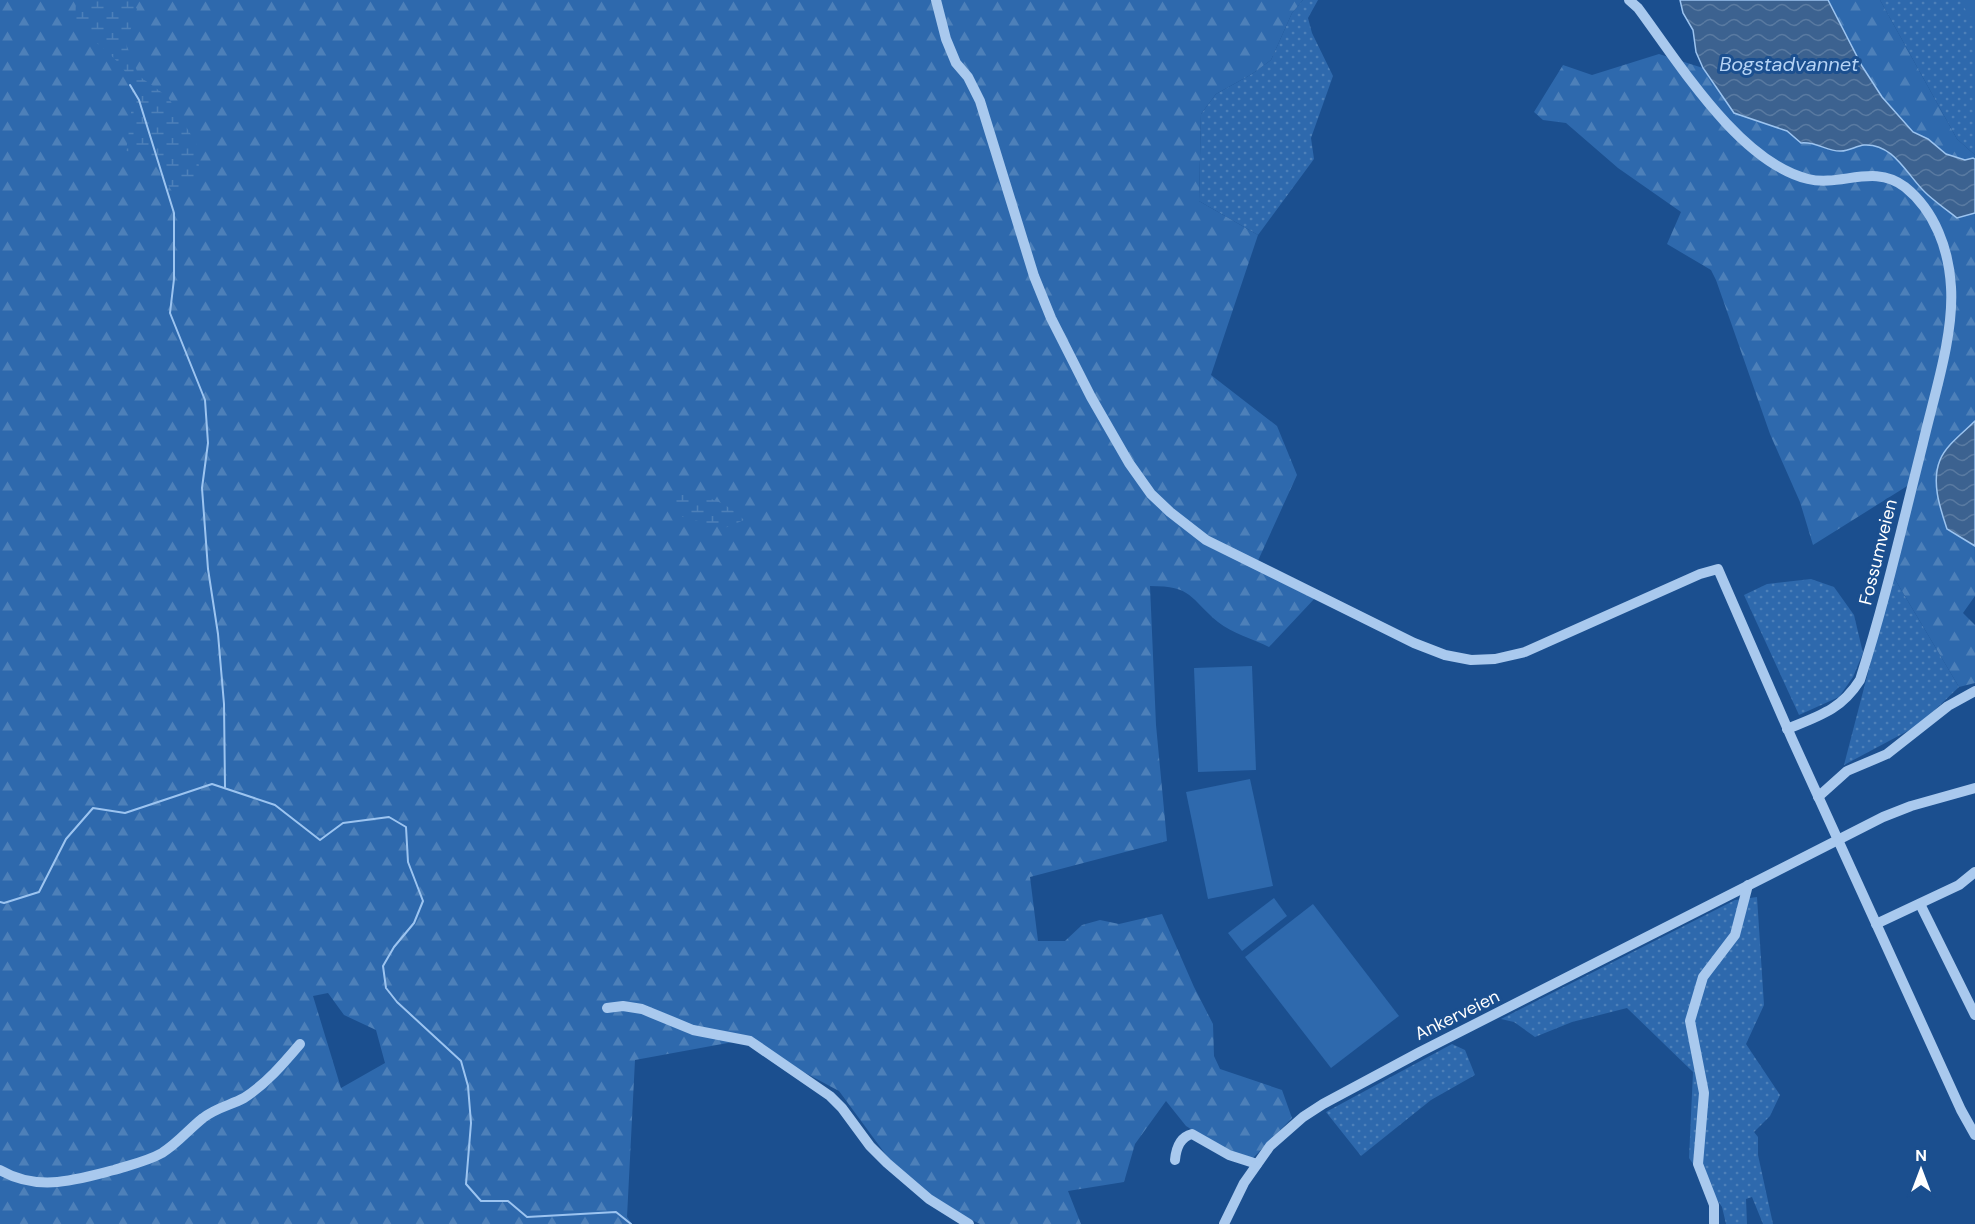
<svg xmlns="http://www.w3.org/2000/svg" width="1975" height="1224" font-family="'DM Sans',sans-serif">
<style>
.green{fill:url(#green-dots)}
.forest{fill:url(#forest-firs);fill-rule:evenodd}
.wetland{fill:url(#wetland-marsh)}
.pitch{fill:#2e69ad}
.water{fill:url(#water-waves);stroke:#9cc4f0;stroke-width:1.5}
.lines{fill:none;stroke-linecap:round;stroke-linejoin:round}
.stream{stroke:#9cc4f0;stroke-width:2}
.minor{stroke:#a9c9ee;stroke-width:10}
.labels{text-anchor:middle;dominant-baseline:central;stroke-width:6;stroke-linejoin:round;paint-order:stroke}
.street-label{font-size:18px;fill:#fff;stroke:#1b4f8f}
.water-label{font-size:20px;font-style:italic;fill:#b5d3f5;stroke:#1b4f8f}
</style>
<defs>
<pattern id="green-dots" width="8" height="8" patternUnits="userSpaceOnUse" patternTransform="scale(1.5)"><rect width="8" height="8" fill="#2e69ad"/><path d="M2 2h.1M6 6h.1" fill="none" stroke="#4d80b9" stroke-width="1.8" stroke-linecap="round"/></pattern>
<pattern id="forest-firs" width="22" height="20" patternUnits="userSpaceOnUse" patternTransform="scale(1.5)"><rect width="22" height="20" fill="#2e69ad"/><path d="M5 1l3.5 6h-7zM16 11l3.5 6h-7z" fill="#4d80b9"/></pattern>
<pattern id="wetland-marsh" width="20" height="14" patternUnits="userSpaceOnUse" patternTransform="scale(1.5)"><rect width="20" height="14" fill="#2e69ad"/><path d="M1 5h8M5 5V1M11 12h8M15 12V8" fill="none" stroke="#4d80b9"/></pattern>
<pattern id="water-waves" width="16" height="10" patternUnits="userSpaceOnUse" patternTransform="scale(1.5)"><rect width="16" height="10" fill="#3c6290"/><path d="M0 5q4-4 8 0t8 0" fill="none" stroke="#597aa1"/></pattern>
</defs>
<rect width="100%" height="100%" fill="#1b4f8f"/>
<!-- green -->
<g class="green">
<polygon points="1303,0 1318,0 1308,18 1312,33 1333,76 1311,138 1314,159 1258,235 1199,201 1201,114 1216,94 1252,74 1271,60 1292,13"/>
<polygon points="1880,0 1975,0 1975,155 1957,139"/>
<polygon points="1893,576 1959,687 1919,725 1844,765"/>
<polygon points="1811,579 1834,587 1854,615 1863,653 1853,677 1839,697 1799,715 1744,595 1767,584"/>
<polygon points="1757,897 1764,1005 1746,1044 1780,1095 1770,1116 1754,1132 1758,1137 1758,1155 1773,1224 1763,1224 1752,1197 1746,1199 1747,1224 1726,1224 1722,1207 1689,1158 1693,1072 1627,1008 1572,1022 1535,1037 1514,1022 1501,1019 1735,900"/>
<polygon points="1452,1044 1465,1050 1475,1075 1431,1100 1361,1156 1326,1112"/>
</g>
<!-- forest -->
<g class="forest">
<path d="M0,0h1303l-11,13 -21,47 -19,14 -36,20 -15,20 -2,87 59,34 -47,140 66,51 20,49 -41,90 60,32 -47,50c-16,-8 -37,-14 -51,-25 -29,-24 -25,-36 -68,-36l6,139 11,116 -137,36 8,64h27l17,-16 18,-5 19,4 43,-10 32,73 19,37 1,32 6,13 62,21 10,28 -40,41 -25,-8 -41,-25 -20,-25 -31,43 -11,38 -56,9 13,33h-101l-40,-20 -40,-30 -61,-83 -95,-51 -109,20 -8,157 5,7h-632zM328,993l16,22 32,15 9,33 -44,25 -28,-92z"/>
<path d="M1828,0h52l77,139 18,16v441l-12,17 12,12v58l-16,4 -66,-111 19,-93 -99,62 -13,-43 -30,-68 -54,-154 -5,-10 -44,-26 14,-32 -63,-44 -52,-45 -23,-3 -9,-8 29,-47 29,10 67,-21 44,14 31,45 53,18 14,12c15,-2 27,9 40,8 8,0 15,-5 23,-6 31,-2 44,33 64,50 9,8 20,15 29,23l8,-58 -19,-6 -18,-15 -15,-6 -31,-36 -20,-31z"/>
<polygon points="1960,0 1975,0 1975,18 1969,16"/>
</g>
<!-- wetland -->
<g class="wetland">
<path d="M76,0h54l7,9 -11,35 13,32 29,21 28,46 3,24 -3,16 -23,10 -24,-40 -23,-2c2,-12 9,-59 5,-69 -11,-24 -36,-40 -56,-56z"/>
<path d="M682,494c27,2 42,7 62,26l-19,8 -42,-11 -9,-9 1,-8z"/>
</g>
<!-- pitch -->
<g class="pitch">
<polygon points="1252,666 1256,770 1198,772 1194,668"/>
<polygon points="1250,779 1273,886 1208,899 1186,792"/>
<polygon points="1274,898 1287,916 1242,951 1228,933"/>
<polygon points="1313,904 1399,1016 1331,1068 1245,957"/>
</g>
<!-- water -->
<g class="water">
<path d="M1680,0h148l34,66 20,31 31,35 15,7 18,15 19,6 8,-2 2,1v54l-18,5c-9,-7 -20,-15 -29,-23 -20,-17 -33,-52 -64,-50 -8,1 -15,6 -23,6 -13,1 -25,-10 -40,-8l-14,-12 -53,-18 -31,-45 -7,-16 -3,-22 -10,-17z"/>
<path d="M1975,421v125l-28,-17c-7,-21 -16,-47 -7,-69 6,-15 24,-28 35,-39z"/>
</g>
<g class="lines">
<!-- stream -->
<g class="stream">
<polyline points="130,85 139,100 174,213 174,279 170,313 205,400 208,443 202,488 208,569 218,634 224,704 225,787"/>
<polyline points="0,902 4,903 39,892 66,839 93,808 125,813 212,784 275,805 320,840 343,823 389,817 406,827 408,862 423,901 414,923 394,947 383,966 386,988 397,1002 461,1061 468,1086 471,1123 466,1184 481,1201 508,1201 527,1217 616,1212 631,1224"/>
</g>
<!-- minor -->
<g class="minor">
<polyline points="936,0 946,39 956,63 968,77 980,101 1034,276 1051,318 1091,397 1129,463 1151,494 1170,512 1206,540 1414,643 1445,655 1471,660 1495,659 1525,652 1700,574 1718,569 1792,739 1961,1110 1975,1135"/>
<path d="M1629,0l9,8c41,55 101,154 170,171 33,8 66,-16 97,8 30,24 44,63 46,100 3,49 -17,108 -28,156 -20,79 -38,159 -63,237 -19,30 -41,36 -73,49"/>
<polyline points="1818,797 1847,771 1887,754 1948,706 1975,691"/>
<polyline points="1920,904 1975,1015"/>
<polyline points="1876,924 1959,885 1975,872"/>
<polyline points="607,1008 623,1006 642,1009 693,1030 750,1041 830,1096 842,1108 870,1146 887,1163 929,1199 969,1224"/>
<path d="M1175,1160c1,-11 5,-23 17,-26l37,21 28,9"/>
<path d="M0,1170c38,22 75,10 114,0 16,-5 34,-9 48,-17 16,-10 27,-24 41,-35 12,-10 28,-13 41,-20 22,-14 39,-34 56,-54"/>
<polyline points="1224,1224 1244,1183 1270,1146 1303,1117 1323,1104 1420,1052 1883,817 1911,806 1975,788"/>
<polyline points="1714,1224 1714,1205 1698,1164 1704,1093 1690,1021 1703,977 1735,935 1748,885"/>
</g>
</g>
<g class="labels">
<!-- street labels -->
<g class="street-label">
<text transform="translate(1878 552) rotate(-76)">Fossumveien</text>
<text transform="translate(1457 1015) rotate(-26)">Ankerveien</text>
</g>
<!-- water labels -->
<g class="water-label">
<text x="1789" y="64">Bogstadvannet</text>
</g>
</g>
<!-- north arrow -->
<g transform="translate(1921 1170)" stroke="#1b4f8f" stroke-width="4.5" paint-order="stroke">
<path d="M0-4.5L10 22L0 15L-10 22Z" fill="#ffffff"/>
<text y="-9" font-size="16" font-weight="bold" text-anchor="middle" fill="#ffffff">N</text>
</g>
</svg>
